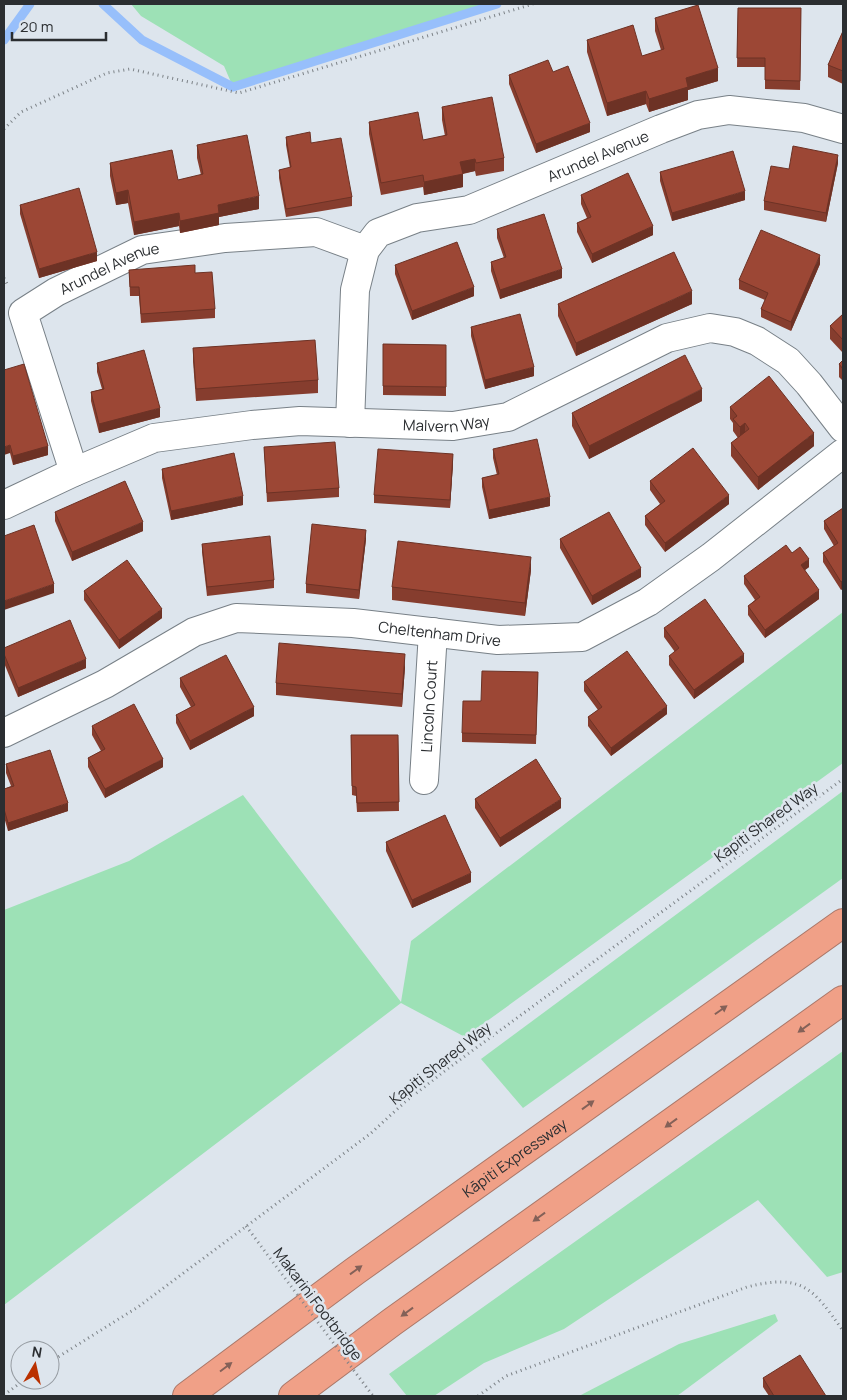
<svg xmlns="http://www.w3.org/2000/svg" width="847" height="1400" font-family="Manrope,sans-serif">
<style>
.green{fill:#9de1b6}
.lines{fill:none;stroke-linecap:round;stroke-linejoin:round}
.stream{stroke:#97bffb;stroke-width:9}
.minor-casing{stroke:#788087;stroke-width:30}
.highway-casing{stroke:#ab7869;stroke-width:30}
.path{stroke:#7c8287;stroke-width:3;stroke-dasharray:1 4;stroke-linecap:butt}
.minor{stroke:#fff;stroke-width:28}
.highway{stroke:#f0a087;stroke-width:28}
.path-bridge{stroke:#7c8287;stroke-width:3;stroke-dasharray:1 4;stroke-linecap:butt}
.wall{fill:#863d2e}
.shaded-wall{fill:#6d3225}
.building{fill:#9c4735;stroke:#6d3225}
.oneway{fill:#846158}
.labels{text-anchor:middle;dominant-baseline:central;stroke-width:5;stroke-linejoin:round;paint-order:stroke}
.street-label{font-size:15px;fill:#2b2e31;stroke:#dde5ed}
</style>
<rect width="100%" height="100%" fill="#dde5ed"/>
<!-- green -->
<g class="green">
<polygon points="131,4 497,4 233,87 224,66 141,16"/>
<polygon points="843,612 843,763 465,1037 401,1003 4,1305 4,910 129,861 243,795 401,1002 411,941"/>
<polygon points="843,791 843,878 523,1108 481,1059"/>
<polygon points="843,1051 843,1272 827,1277 758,1200 564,1329 484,1363 434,1396 407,1396 389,1374"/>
<polygon points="775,1314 778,1321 677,1396 579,1396 679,1344"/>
</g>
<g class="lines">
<!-- stream -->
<g class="stream">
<polyline points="103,4 142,40 233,87 497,4"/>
<polyline points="4,40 30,4"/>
</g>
<defs>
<g id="minor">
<path id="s1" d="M350,423l5,-133 10,-40 13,-17 39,-15 52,-8 192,-81 37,-14 31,-5 75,8 39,11"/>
<path id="s2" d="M74,472l-51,-159 33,-21 86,-42 83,-12 91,-6 49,18"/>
<path id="s3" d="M4,505l70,-33 80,-34 98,-13 48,-4 153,5 55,-9 159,-79 43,-10 25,4 22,9 31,20 21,23 34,44"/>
<path id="s4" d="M4,733l101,-49 89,-52 42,-14 117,5 145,17 84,-3 66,-35 63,-45 132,-104"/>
<path id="s5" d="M424,780l9,-148"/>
</g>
<g id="highway">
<path id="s6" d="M187,1396l168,-125 488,-348"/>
<polyline points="293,1396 392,1322 843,1000"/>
</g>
</defs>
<!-- minor casing -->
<use href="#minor" class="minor-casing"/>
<!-- highway casing -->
<use href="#highway" class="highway-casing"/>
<!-- path -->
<g class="path">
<polyline points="4,129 21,112 107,73 130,69 239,93 533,4"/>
<polyline points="4,278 8,286"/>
<polyline points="50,1362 138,1307 370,1134 405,1102 446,1070 843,779"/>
<polyline points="4,1395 24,1380"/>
<path d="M478,1396l28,-20 241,-89c55,-14 66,1 96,44"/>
</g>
<!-- minor -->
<use href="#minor" class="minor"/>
<!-- highway -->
<use href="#highway" class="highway"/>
<!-- path-bridge -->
<polyline class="path-bridge" points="246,1226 373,1396"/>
</g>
<!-- wall -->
<g class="wall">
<polygon points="738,8 801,8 800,90 765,89 765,67 737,67"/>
<polygon points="655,18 718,81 688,90 688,100 649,112 646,104 607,116 587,52 587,40 642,56 661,50 655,31"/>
<polygon points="843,31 843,84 828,77 828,65"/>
<polygon points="553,72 590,132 536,153 509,84 509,75"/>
<polygon points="442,107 504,158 504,171 476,176 475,171 463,174 463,187 424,195 423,187 381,195 369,134 369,122 423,140 445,136 442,120"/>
<polygon points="286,137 311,143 352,197 352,206 286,217 279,178 279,170 290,168 286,145"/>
<polygon points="197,145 259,209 219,217 219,225 180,233 179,226 134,235 128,203 116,205 110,176 110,163 178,180 201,175 197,158"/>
<polygon points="838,163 826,222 764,210 764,201 789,169"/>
<polygon points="660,172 745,200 672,221 660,181"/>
<polygon points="581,195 653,235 592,263 577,232 577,223 587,218 581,204"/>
<polygon points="20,205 97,261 39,278 20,214"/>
<polygon points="497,229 562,278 500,299 491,271 491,262 504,258 497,238"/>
<polygon points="820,264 791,331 761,317 761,309 765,300 739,289 739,280"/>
<polygon points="395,265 474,296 412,320 395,274"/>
<polygon points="129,270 195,273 215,309 215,318 141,323 139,296 130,296"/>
<polygon points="558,304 692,304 576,356 558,316"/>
<polygon points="843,314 843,353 830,339 830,326"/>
<polygon points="471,327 534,376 485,389 471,336"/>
<polygon points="383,344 446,345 446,396 383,395"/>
<polygon points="193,348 318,380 318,393 196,401 193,361"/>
<polygon points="843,360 843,381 839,377 839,364"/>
<polygon points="97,363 160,417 99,433 91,401 91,392 102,389 97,372"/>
<polygon points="4,370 48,455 13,465 10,453"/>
<polygon points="702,401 589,459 572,426 572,413"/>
<polygon points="730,407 814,446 758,490 731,456 731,443 738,438 733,431 733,423 730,419"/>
<polygon points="264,447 339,488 339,497 267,502"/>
<polygon points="493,449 550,506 489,519 482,487 482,478 497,475 493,458"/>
<polygon points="453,463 450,508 374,503 374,495"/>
<polygon points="162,469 243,505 171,520 162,478"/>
<polygon points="650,481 729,504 665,552 645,525 645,516 660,504 650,490"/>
<polygon points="843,508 841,590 823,562 823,553 834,546 824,529 824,521"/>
<polygon points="55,512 143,531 72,561 55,521"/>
<polygon points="366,539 359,599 306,593 306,584"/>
<polygon points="560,539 641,577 592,605 560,548"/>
<polygon points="202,544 274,580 274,588 207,596 202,552"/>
<polygon points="792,553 809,567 805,570 819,599 765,638 748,615 748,606 755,600 744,584 744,576"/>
<polygon points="531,570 525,616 392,600 392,587"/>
<polygon points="84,591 162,618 119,649 84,600"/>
<polygon points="664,628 744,662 694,699 669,665 669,656 675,652 664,637"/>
<polygon points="4,648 86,668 18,697 4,663"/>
<polygon points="405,667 402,707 276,695 276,683"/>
<polygon points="538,672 536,744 462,742 462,733 481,701"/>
<polygon points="180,678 254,716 190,750 176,723 176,715 191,707 180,687"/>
<polygon points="584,682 667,714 611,756 588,726 588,717 598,710 584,691"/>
<polygon points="92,726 163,767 105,798 88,767 88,758 101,751 92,735"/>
<polygon points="351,735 398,735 399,811 357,812 356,796 352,795"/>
<polygon points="6,764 68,811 8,831 4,817 4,789 11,786 6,773"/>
<polygon points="475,799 561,808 500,847 475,808"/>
<polygon points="386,842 471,882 412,908 386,851"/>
<polygon points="763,1378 826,1396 769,1396 763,1387"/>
</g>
<!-- shaded-wall -->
<g class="shaded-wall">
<polygon points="718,68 718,81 688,90 688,100 649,112 649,99 686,78"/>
<polygon points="646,91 646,104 607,116 607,103"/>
<polygon points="590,123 590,132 536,153 536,144"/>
<polygon points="838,155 838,163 826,222 826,213"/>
<polygon points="475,159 475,171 460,174 460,162"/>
<polygon points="463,174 463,187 424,195 424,182"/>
<polygon points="128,190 128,203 116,205 116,193"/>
<polygon points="745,191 745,200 672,221 672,213"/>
<polygon points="259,196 259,209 219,217 219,225 180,233 180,221 218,205"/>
<polygon points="179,213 179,226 134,235 134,222"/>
<polygon points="653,226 653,235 592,263 592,254"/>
<polygon points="97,252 97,261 39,278 39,269"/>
<polygon points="820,255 820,264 791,331 791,322"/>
<polygon points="562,269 562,278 500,299 500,290"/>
<polygon points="474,287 474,296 412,320 412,311"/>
<polygon points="692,291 692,304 576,356 576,343"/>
<polygon points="534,367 534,376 485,389 485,380"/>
<polygon points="702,389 702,401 589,459 589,446"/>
<polygon points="160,408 160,417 99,433 99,424"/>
<polygon points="745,423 745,436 740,440 740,427"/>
<polygon points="814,433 814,446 758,490 758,477"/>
<polygon points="10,445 10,453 4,455 4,447"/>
<polygon points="48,446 48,455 13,465 13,456"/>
<polygon points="453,454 453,463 450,508 450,500"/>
<polygon points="729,495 729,504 665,552 665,543"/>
<polygon points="243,496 243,505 171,520 171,511"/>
<polygon points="550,497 550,506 489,519 489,510"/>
<polygon points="143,522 143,531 72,561 72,552"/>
<polygon points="366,530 366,539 359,599 359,590"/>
<polygon points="531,557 531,570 525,616 525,603"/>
<polygon points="809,559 809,567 801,573 801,565"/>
<polygon points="641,568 641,577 592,605 592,596"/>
<polygon points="843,580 843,589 841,590 841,582"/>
<polygon points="54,584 54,593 4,610 4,601"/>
<polygon points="819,590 819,599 765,638 765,630"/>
<polygon points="162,609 162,618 119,649 119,640"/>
<polygon points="405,654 405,667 402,707 402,694"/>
<polygon points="744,654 744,662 694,699 694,690"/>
<polygon points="86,659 86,668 18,697 18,688"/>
<polygon points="667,706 667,714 611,756 611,748"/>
<polygon points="254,707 254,716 190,750 190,741"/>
<polygon points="163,759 163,767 105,798 105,789"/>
<polygon points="561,799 561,808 500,847 500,838"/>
<polygon points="68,803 68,811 8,831 8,823"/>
<polygon points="471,873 471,882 412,908 412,900"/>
</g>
<!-- building -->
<g class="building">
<polygon points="698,5 718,68 686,78 688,87 649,99 646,91 607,103 587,40 633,25 642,56 664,49 655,18"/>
<polygon points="738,8 801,8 800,81 765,80 765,58 737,58"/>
<polygon points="843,31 843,71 828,65"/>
<polygon points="548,60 553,72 568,66 590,123 536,144 509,75"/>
<polygon points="492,97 504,158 476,163 475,159 460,162 463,174 424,182 423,175 381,183 369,122 418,112 423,140 447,135 442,107"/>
<polygon points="310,132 311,143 341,138 352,197 286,209 279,170 291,167 286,137"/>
<polygon points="247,135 259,196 218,205 219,213 180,221 179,213 134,222 128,190 116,193 110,163 172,150 178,180 203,174 197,145"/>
<polygon points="793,146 838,155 826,213 764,201 771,166 789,169"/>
<polygon points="733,151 745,191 672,213 660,172"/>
<polygon points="628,173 653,226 592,254 577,223 591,217 581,195"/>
<polygon points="79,188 97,252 39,269 20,205"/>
<polygon points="544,214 562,269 500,290 491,262 506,257 497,229"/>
<polygon points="761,230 820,255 791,322 761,309 768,293 739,280"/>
<polygon points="457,242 474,287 412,311 395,265"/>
<polygon points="674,252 692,291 576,343 558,304"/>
<polygon points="195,265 195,273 212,272 215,309 141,314 139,287 130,287 129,270"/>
<polygon points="520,314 534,367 485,380 471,327"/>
<polygon points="843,314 843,340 830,326"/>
<polygon points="315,340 318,380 196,389 193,348"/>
<polygon points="383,344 446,345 446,387 383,386"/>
<polygon points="144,350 160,408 99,424 91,392 104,389 97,363"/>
<polygon points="685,355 702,389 589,446 572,413"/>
<polygon points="843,360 843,369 839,364"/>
<polygon points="24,364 48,446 13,456 10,445 4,447 4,370"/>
<polygon points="769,376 814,433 758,477 731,443 749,429 745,423 740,427 733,419 737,416 730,407"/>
<polygon points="537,439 550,497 489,510 482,478 499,474 493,449"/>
<polygon points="335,442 339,488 267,493 264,447"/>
<polygon points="693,448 729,495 665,543 645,516 665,501 650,481"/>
<polygon points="378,449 453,454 450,500 374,495"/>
<polygon points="234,453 243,496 171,511 162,469"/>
<polygon points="125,481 143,522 72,552 55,512"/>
<polygon points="843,508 843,580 841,582 823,553 838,543 824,521"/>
<polygon points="609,512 641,568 592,596 560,539"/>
<polygon points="312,524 366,530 359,590 306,584"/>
<polygon points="34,525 54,584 4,601 4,536"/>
<polygon points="270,536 274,580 207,587 202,544"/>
<polygon points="398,541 531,557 525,603 392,587"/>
<polygon points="786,545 792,553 800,547 809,559 801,565 819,590 765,630 748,606 760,597 744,576"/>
<polygon points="127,560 162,609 119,640 84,591"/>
<polygon points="705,599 744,654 694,690 669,656 679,648 664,628"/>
<polygon points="70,620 86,659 18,688 4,654 4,648"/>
<polygon points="279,643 405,654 402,694 276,683"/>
<polygon points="627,651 667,706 611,748 588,717 602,707 584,682"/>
<polygon points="226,655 254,707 190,741 176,715 195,705 180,678"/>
<polygon points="482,671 538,672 536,735 462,733 463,701 481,701"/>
<polygon points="134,704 163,759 105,789 88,758 105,749 92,726"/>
<polygon points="351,735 398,735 399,802 357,803 356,787 352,786"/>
<polygon points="50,750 68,803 8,823 4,809 4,789 14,786 6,764"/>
<polygon points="536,759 561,799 500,838 475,799"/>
<polygon points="445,815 471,873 412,900 386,842"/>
<polygon points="800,1355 826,1396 774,1396 763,1378"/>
</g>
<!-- one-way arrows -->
<defs><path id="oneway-solid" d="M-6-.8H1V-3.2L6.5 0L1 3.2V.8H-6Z" transform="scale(1.25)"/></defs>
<g class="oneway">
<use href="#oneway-solid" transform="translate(721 1010) rotate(-35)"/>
<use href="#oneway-solid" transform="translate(804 1028) rotate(144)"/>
<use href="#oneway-solid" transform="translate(588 1105) rotate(-36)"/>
<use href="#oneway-solid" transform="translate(671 1123) rotate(144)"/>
<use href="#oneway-solid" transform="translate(539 1217) rotate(144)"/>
<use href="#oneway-solid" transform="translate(356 1270) rotate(-36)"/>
<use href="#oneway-solid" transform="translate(407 1312) rotate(144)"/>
<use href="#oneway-solid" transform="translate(226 1367) rotate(-37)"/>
</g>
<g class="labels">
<!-- street labels -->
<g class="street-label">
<text stroke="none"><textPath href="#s1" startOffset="430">Arundel Avenue</textPath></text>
<text stroke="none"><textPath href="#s2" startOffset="265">Arundel Avenue</textPath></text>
<text stroke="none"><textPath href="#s3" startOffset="458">Malvern Way</textPath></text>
<text stroke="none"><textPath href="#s4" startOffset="464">Cheltenham Drive</textPath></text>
<text stroke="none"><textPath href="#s5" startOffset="74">Lincoln Court</textPath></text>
<text transform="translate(766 822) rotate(-36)">Kapiti Shared Way</text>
<text transform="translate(440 1063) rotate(-38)">Kapiti Shared Way</text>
<text stroke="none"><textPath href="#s6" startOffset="405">Kāpiti Expressway</textPath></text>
<text transform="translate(318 1304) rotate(53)">Makarini Footbridge</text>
</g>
</g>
<!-- border -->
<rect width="847" height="1400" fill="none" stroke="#2b2e31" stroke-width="10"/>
<!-- north arrow -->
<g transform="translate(35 1365) rotate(9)"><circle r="24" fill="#dde5ed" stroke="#969ca2"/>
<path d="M0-4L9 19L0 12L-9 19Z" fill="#ba3100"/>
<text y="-8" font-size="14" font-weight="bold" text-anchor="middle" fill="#2b2e31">N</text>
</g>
<!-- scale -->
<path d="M12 32v8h94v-8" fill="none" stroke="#2b2e31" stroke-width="2.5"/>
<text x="20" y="32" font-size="15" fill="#2b2e31" stroke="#dde5ed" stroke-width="4" paint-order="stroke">20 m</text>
</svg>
